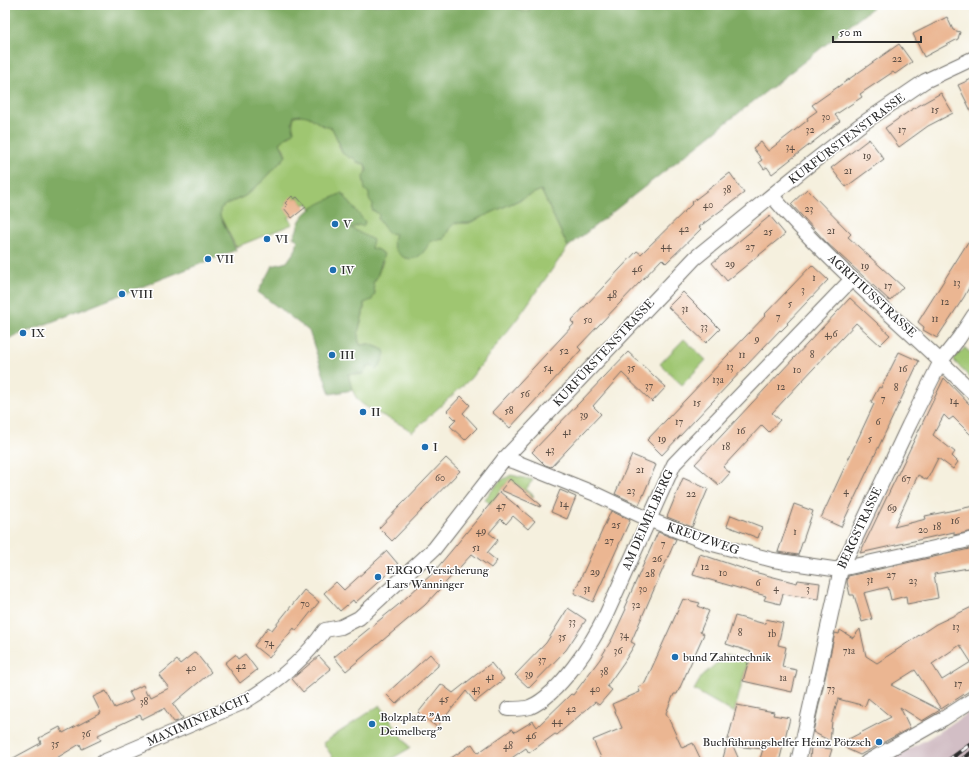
<svg xmlns="http://www.w3.org/2000/svg" width="979" height="767" font-family="'IM FELL Double Pica',serif">
<style>
.industrial{fill:#d2bec5}
.green{fill:#9fc671;stroke:#65784e}
.forest{fill:#7fab63;stroke:#556b47}
.building{fill:#ebb692;fill-rule:evenodd}
.lines{fill:none;stroke-linecap:round;stroke-linejoin:round}
.minor-casing{stroke:#72706a;stroke-width:16}
.minor{stroke:#fff;stroke-width:14}
.rail-casing{stroke:#2b2b2b;stroke-width:4.5}
.rail{stroke:#fff;stroke-width:3;stroke-dasharray:9;stroke-linecap:butt}
.poi-dot{fill:#1f6fb2;stroke:#fff;stroke-width:1.5}
.labels{text-anchor:middle;dominant-baseline:central;stroke-width:3;stroke-linejoin:round;paint-order:stroke}
.number-label{font-size:10px;fill:#5b4e45}
.street-label{font-size:12px;fill:#2b2b2b;stroke:#fff}
.poi-label{font-size:12px;fill:#2b2b2b;stroke:#fff;text-anchor:start}
</style>
<rect width="100%" height="100%" fill="#fff"/>
<filter id="ink" filterUnits="userSpaceOnUse"><feTurbulence type="fractalNoise" baseFrequency=".025" numOctaves="2"/><feDisplacementMap in="SourceGraphic" scale="8" xChannelSelector="R" yChannelSelector="G"/><feConvolveMatrix kernelMatrix="1 2 1 2 8 2 1 2 1" color-interpolation-filters="sRGB"/></filter>
<filter id="wash" filterUnits="userSpaceOnUse"><feTurbulence type="fractalNoise" baseFrequency=".012" numOctaves="4" result="noise"/><feDisplacementMap in="SourceGraphic" scale="16" xChannelSelector="R" yChannelSelector="G"/><feGaussianBlur stdDeviation="0.9" result="paint"/><feColorMatrix in="noise" values="0 0 0 0 0 0 0 0 0 0 0 0 0 0 0 0 0 1.4 0 .05"/><feComposite in="paint" operator="in"/></filter>
<g filter="url(#wash)">
<rect width="100%" height="100%" fill="#f5f0de"/>
<!-- industrial -->
<polygon class="industrial" points="974,709 974,762 885,762 929,738"/>
<!-- green -->
<g class="green">
<polygon points="510,5 532,5 529,11 523,12"/>
<path d="M304,114c11,5 16,13 28,14l7,15v4l14,10 4,5 8,2 4,29 10,21 16,19 32,13 4,-5 13,-2 5,-10 6,-6h14l72,-33 27,57 -51,72 -47,60 -58,53c-13,-11 -45,-21 -54,-32 -6,-8 -8,-17 -10,-26l4,-2 7,3 12,-10 9,-17 -11,-4 -9,1c-6,-15 5,-26 4,-42l11,-10 -2,-10 4,-6 6,-16 -5,-11 -7,-2 -20,-20 14,-6 -23,-29 -31,16 -4,-6 -3,2 -7,-8 -3,2 -2,-2 -7,6 2,2 -3,3 7,8 -3,2 5,6 -57,23 -16,-31v-7l5,-4 20,-9 20,-17 21,-23 -2,-7 -4,-5 4,-6 7,-3 3,-19z"/>
<polygon points="684,339 706,360 682,385 660,364"/>
<polygon points="965,348 974,356 974,382 955,362 954,358"/>
<polygon points="511,475 533,480 526,489 534,496 533,497 510,479 490,504 485,499 500,481"/>
<polygon points="726,655 748,661 734,713 694,690 702,676"/>
<polygon points="380,705 410,748 386,762 336,762 323,743"/>
</g>
<!-- forest -->
<g class="forest">
<path d="M5,5h505l13,7 6,-1 3,-6h344l-308,242 -27,-57 -72,33h-14l-6,6 -5,10 -13,2c-3,4 -7,12 -12,15 -11,9 -32,-5 -24,-22l-7,-1 -10,-14 1,-5 -7,-4 1,-6 -4,-5v-6l-4,-3 -2,-13 4,-7 -2,-6 -8,-2 -4,-5 -3,1 -8,-5 -3,-10 -7,-15c-19,-3 -18,-16 -38,-12l-2,7 2,8 -14,12 6,13 -21,23 -20,17 -20,9 -5,4v7l16,34 -231,90z"/>
<path d="M342,193l23,29 -2,5 -4,-2 -8,3 22,12 -2,8 7,2 6,4 -7,23 -4,6 2,10 -3,7 -8,3c1,15 -10,28 -4,42l9,-1 15,6 1,4 -5,12 -4,4 -5,-5 -4,2 -4,7h-15l4,16 -22,4 -21,-63 -51,-39 14,-26 15,-4 9,-13 2,-9 -5,-3c5,-6 4,-12 8,-18 8,-13 28,-19 41,-26z"/>
</g>
<g id="blocks">
<!-- building -->
<g class="building">
<polygon points="947,17 953,30 960,32 958,39 924,57 913,34"/>
<polygon points="899,44 912,62 895,74 893,72 860,94 862,97 835,115 840,121 772,174 767,167 764,169 759,162 762,160 753,148 761,142 768,151 808,120 807,118 817,111 812,105"/>
<polygon points="974,78 974,117 958,85"/>
<polygon points="941,93 953,113 928,126 899,147 885,128 911,110"/>
<polygon points="869,139 884,159 846,187 831,168"/>
<polygon points="730,173 744,193 699,227 701,229 666,263 662,259 578,347 581,350 510,428 492,412 574,324 571,321 637,251 641,254 693,203 692,202"/>
<polygon points="807,189 851,234 848,237 903,287 890,301 826,242 791,204"/>
<polygon points="292,196 294,199 297,197 306,207 292,218 284,208 287,205 285,203"/>
<polygon points="770,216 785,234 727,281 712,263"/>
<polygon points="968,242 974,247 974,278 964,297 937,338 923,330 924,327 918,322"/>
<polygon points="812,265 828,280 787,323 788,324 781,331 780,330 662,455 647,440 765,316 764,315"/>
<polygon points="683,292 720,329 706,343 668,307"/>
<polygon points="850,298 890,335 880,345 856,323 772,413 780,420 769,432 762,425 723,467 730,473 719,485 695,464"/>
<polygon points="628,352 666,387 652,402 622,373 593,406 601,414 551,467 545,465 532,452"/>
<polygon points="899,352 919,361 841,527 821,518 874,404 871,402 879,387 881,388"/>
<polygon points="944,378 974,409 974,438 953,417 949,420 944,415 933,435 955,452 952,456 958,462 953,469 938,458 927,480 918,475 894,527 926,519 925,516 974,506 974,531 954,535 954,532 860,553"/>
<polygon points="461,396 470,405 463,413 477,428 465,440 450,426 456,420 447,411"/>
<polygon points="632,455 656,465 639,505 615,494"/>
<polygon points="446,458 460,471 392,541 379,528"/>
<polygon points="683,478 708,489 692,527 667,517"/>
<polygon points="510,479 541,505 540,507 501,490"/>
<polygon points="560,490 576,497 567,519 551,512"/>
<polygon points="500,492 535,521 528,529 513,516 506,524 501,519 489,533 498,540 487,553 497,561 491,568 472,554 425,605 346,671 334,657 398,605 432,574"/>
<polygon points="794,504 813,511 798,555 778,552"/>
<polygon points="611,511 630,520 593,602 574,593"/>
<polygon points="731,515 762,527 758,538 727,526"/>
<polygon points="658,532 676,539 631,642 635,644 624,662 607,686 612,690 599,705 595,702 557,735 555,734 529,753 526,748 506,762 445,762 472,744 478,753 512,729 515,732 533,721 537,727 571,694 573,695 600,659 612,639 626,609 624,608"/>
<polygon points="974,548 974,567 934,574 938,598 907,604 906,596 891,600 888,587 864,593 872,619 862,622 854,595 850,595 847,582 848,576"/>
<polygon points="387,551 398,564 355,603 353,600 340,611 324,593 336,582 344,590"/>
<polygon points="700,554 750,571 797,583 798,580 820,583 818,599 783,594 780,604 764,600 766,596 693,575"/>
<polygon points="304,590 319,602 296,631 294,628 269,658 254,646 268,627 272,630"/>
<polygon points="683,599 700,603 698,606 709,611 700,632 704,634 677,694 674,694 666,713 682,748 693,743 702,762 603,762 593,740 622,728 612,704 640,692 638,687 645,683"/>
<path d="M974,606v82l-33,21 -26,-39 -24,15 49,25 -18,11 -22,-14 10,21 -50,27 -13,-6 -4,-7 48,-25 -23,-19 -3,8 -27,-7 -6,22 -2,20 -17,-9 22,-99 4,1 1,-4 13,8 7,-9 6,27 11,7 59,-39zM960,645l11,17 -29,18 -10,-16z"/>
<polygon points="568,608 586,620 566,650 529,688 515,675 546,643"/>
<polygon points="735,616 765,624 766,619 783,623 778,645 786,647 782,667 797,670 792,692 743,681 751,652 726,644"/>
<polygon points="195,652 211,672 173,704 183,718 178,721 174,722 164,708 142,719 140,715 98,735 101,740 82,749 80,744 50,762 6,762 41,743 39,738 60,727 63,733 101,713 93,697 106,691 115,708 133,700 129,692 143,685 147,694 149,693 151,697 169,688 159,675 177,660 180,664"/>
<polygon points="245,654 257,670 240,683 225,663 235,655 238,659"/>
<polygon points="430,654 438,663 438,666 396,704 386,694"/>
<polygon points="319,656 331,669 303,692 292,679"/>
<polygon points="491,663 504,679 475,702 466,691 437,727 418,713 441,684 453,693"/>
<polygon points="737,705 774,712 773,715 790,718 779,762 760,759 763,749 733,746 740,762 722,762"/>
<polygon points="811,747 832,749 828,762 807,762 810,759"/>
</g>
</g>
</g>
<g filter="url(#ink)">
<use href="#blocks" fill-opacity="0" stroke="#72706a" stroke-width="1"/>
<g class="lines">
<defs>
<g id="minor">
<path d="M772,196c61,72 136,131 202,198"/>
<polyline points="504,459 516,462 593,493 648,519 709,543 773,560 833,569 841,569 974,539"/>
<path d="M508,709c7,0 16,0 22,-2 29,-12 63,-65 76,-92l68,-151 178,-185"/>
<path d="M103,762l141,-60c32,-19 60,-41 81,-72l16,-3 18,-9 75,-69 70,-90 191,-201 114,-93 50,-39 66,-45 49,-23"/>
<polyline points="798,762 841,569 909,425 941,361 959,338 974,315"/>
<polyline points="867,762 943,719 974,699"/>
</g>
</defs>
<!-- minor casing -->
<use href="#minor" class="minor-casing"/>
<!-- minor -->
<use href="#minor" class="minor"/>
<defs>
<g id="rail">
<polyline points="946,762 974,742"/>
<polyline points="958,762 974,751"/>
</g>
</defs>
<!-- rail casing -->
<use href="#rail" class="rail-casing"/>
<!-- rail -->
<use href="#rail" class="rail"/>
</g>
</g>
<!-- markers -->
<g class="poi-dot">
<circle cx="335" cy="224" r="4"/>
<circle cx="267" cy="239" r="4"/>
<circle cx="208" cy="259" r="4"/>
<circle cx="333" cy="270" r="4"/>
<circle cx="122" cy="294" r="4"/>
<circle cx="23" cy="333" r="4"/>
<circle cx="332" cy="355" r="4"/>
<circle cx="363" cy="412" r="4"/>
<circle cx="425" cy="447" r="4"/>
<circle cx="378" cy="577" r="4"/>
<circle cx="675" cy="657" r="4"/>
<circle cx="372" cy="724" r="4"/>
<circle cx="879" cy="742" r="4"/>
</g>
<g class="labels">
<!-- number labels -->
<g class="number-label">
<text x="897" y="59">22</text>
<text x="935" y="110">15</text>
<text x="826" y="117">30</text>
<text x="810" y="130">32</text>
<text x="902" y="130">17</text>
<text x="790" y="147">34</text>
<text x="867" y="156">19</text>
<text x="848" y="171">21</text>
<text x="727" y="190">38</text>
<text x="708" y="205">40</text>
<text x="809" y="209">23</text>
<text x="684" y="229">42</text>
<text x="831" y="231">21</text>
<text x="768" y="232">25</text>
<text x="666" y="246">44</text>
<text x="750" y="247">27</text>
<text x="730" y="264">29</text>
<text x="865" y="266">19</text>
<text x="637" y="269">46</text>
<text x="814" y="278">1</text>
<text x="957" y="283">13</text>
<text x="888" y="286">17</text>
<text x="803" y="290">3</text>
<text x="612" y="295">48</text>
<text x="945" y="302">12</text>
<text x="790" y="304">5</text>
<text x="685" y="309">31</text>
<text x="778" y="317">7</text>
<text x="935" y="319">11</text>
<text x="588" y="320">50</text>
<text x="704" y="327">33</text>
<text x="831" y="334">4,6</text>
<text x="757" y="339">9</text>
<text x="564" y="351">52</text>
<text x="742" y="355">11</text>
<text x="812" y="355">8</text>
<text x="730" y="367">13</text>
<text x="548" y="368">54</text>
<text x="631" y="368">35</text>
<text x="903" y="369">16</text>
<text x="797" y="370">10</text>
<text x="718" y="380">13a</text>
<text x="649" y="386">37</text>
<text x="781" y="387">12</text>
<text x="896" y="388">8</text>
<text x="525" y="394">56</text>
<text x="883" y="399">7</text>
<text x="954" y="401">14</text>
<text x="697" y="403">15</text>
<text x="509" y="411">58</text>
<text x="584" y="415">39</text>
<text x="679" y="422">17</text>
<text x="878" y="422">6</text>
<text x="741" y="431">16</text>
<text x="567" y="432">41</text>
<text x="662" y="439">19</text>
<text x="870" y="439">5</text>
<text x="726" y="447">18</text>
<text x="550" y="450">43</text>
<text x="640" y="470">21</text>
<text x="440" y="478">60</text>
<text x="906" y="479">67</text>
<text x="631" y="491">23</text>
<text x="846" y="491">4</text>
<text x="691" y="494">22</text>
<text x="564" y="504">14</text>
<text x="501" y="506">47</text>
<text x="892" y="508">69</text>
<text x="955" y="521">16</text>
<text x="616" y="525">25</text>
<text x="937" y="527">18</text>
<text x="923" y="530">20</text>
<text x="481" y="531">49</text>
<text x="795" y="532">1</text>
<text x="609" y="541">27</text>
<text x="663" y="544">7</text>
<text x="476" y="548">51</text>
<text x="657" y="559">26</text>
<text x="705" y="567">12</text>
<text x="595" y="572">29</text>
<text x="723" y="573">10</text>
<text x="650" y="574">28</text>
<text x="891" y="575">27</text>
<text x="870" y="580">31</text>
<text x="913" y="581">23</text>
<text x="758" y="583">6</text>
<text x="776" y="588">4</text>
<text x="587" y="589">31</text>
<text x="643" y="589">30</text>
<text x="808" y="589">3</text>
<text x="305" y="604">70</text>
<text x="636" y="605">32</text>
<text x="572" y="622">33</text>
<text x="956" y="627">13</text>
<text x="740" y="633">8</text>
<text x="772" y="634">1b</text>
<text x="624" y="635">34</text>
<text x="562" y="637">35</text>
<text x="269" y="643">74</text>
<text x="618" y="651">36</text>
<text x="849" y="651">71a</text>
<text x="542" y="660">37</text>
<text x="241" y="666">42</text>
<text x="191" y="668">40</text>
<text x="604" y="672">38</text>
<text x="529" y="674">39</text>
<text x="490" y="677">41</text>
<text x="783" y="678">1a</text>
<text x="958" y="684">17</text>
<text x="476" y="689">43</text>
<text x="595" y="689">40</text>
<text x="831" y="689">73</text>
<text x="444" y="699">45</text>
<text x="144" y="702">38</text>
<text x="571" y="709">42</text>
<text x="557" y="721">44</text>
<text x="86" y="734">36</text>
<text x="531" y="736">46</text>
<text x="55" y="744">35</text>
<text x="508" y="746">48</text>
</g>
<!-- street labels -->
<g class="street-label">
<text transform="translate(847 139) rotate(-37)">KURFÜRSTENSTRASSE</text>
<text transform="translate(872 296) rotate(43)">AGRITIUSSTRASSE</text>
<text transform="translate(604 353) rotate(-47)">KURFÜRSTENSTRASSE</text>
<text transform="translate(648 520) rotate(-66)">AM DEIMELBERG</text>
<text transform="translate(860 528) rotate(-65)">BERGSTRASSE</text>
<text transform="translate(703 539) rotate(19)">KREUZWEG</text>
<text transform="translate(199 720) rotate(-24)">MAXIMINERACHT</text>
</g>
<!-- poi labels -->
<g class="poi-label">
<text x="343" y="224">V</text>
<text x="275" y="239">VI</text>
<text x="216" y="259">VII</text>
<text x="341" y="270">IV</text>
<text x="130" y="294">VIII</text>
<text x="31" y="333">IX</text>
<text x="340" y="355">III</text>
<text x="371" y="412">II</text>
<text x="433" y="447">I</text>
<text x="386" y="570">ERGO Versicherung<tspan x="386" dy="14">Lars Wanninger</tspan></text>
<text x="683" y="657">bund Zahntechnik</text>
<text x="380" y="717">Bolzplatz "Am<tspan x="380" dy="14">Deimelberg"</tspan></text>
<text x="871" y="742" text-anchor="end">Buchführungshelfer Heinz Pötzsch</text>
</g>
</g>
<!-- margin -->
<rect width="979" height="767" fill="none" stroke="#fff" stroke-width="20"/>
<!-- scale -->
<path d="M833 36v6h88v-6" fill="none" stroke="#2b2b2b" stroke-width="2"/>
<text x="839" y="36" font-size="12" fill="#2b2b2b" stroke="#ffffff" stroke-width="3" paint-order="stroke">50 m</text>
</svg>
